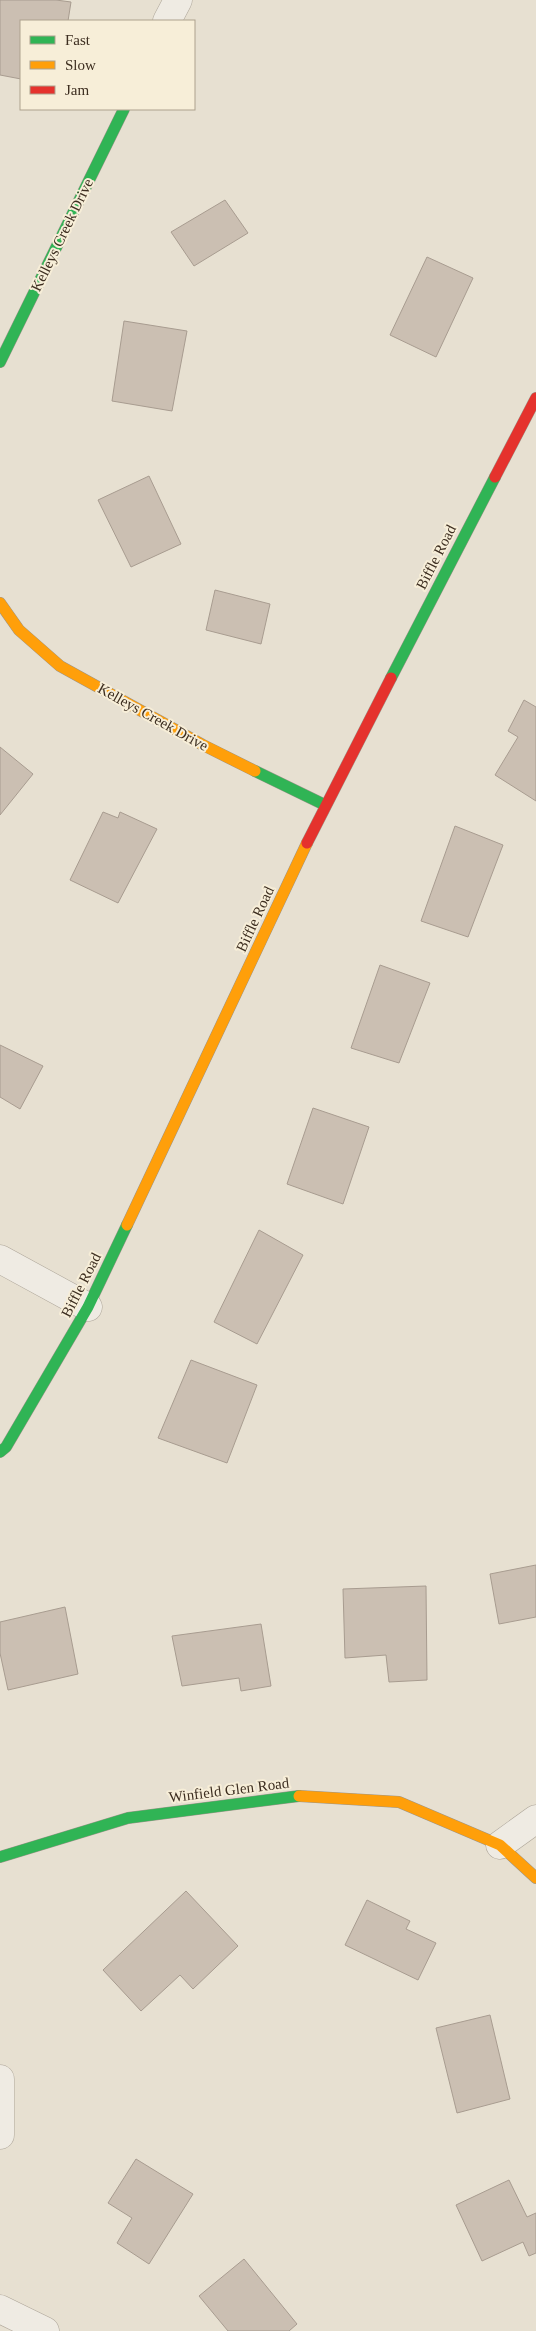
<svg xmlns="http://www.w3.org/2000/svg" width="536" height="2331" font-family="'Times New Roman',serif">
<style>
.building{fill:#cbbfb2;stroke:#a89c90}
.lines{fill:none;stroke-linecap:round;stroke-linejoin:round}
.street-casing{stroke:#ada599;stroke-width:29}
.fast-casing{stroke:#9c958a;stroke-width:12}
.slow-casing{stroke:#9c958a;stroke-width:12}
.jam-casing{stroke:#9c958a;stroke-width:12}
.street{stroke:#efebe3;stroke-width:28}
.fast{stroke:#30b455;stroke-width:11}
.slow{stroke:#ff9f0a;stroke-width:11}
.jam{stroke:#e5322d;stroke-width:11}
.labels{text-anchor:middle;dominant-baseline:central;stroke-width:4;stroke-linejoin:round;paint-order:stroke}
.street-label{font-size:15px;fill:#3d2e20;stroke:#f7eed8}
</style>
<rect width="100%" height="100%" fill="#e7e0d1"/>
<!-- building -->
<g class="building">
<polygon points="0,0 56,0 71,2 68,21 21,21 21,79 0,75"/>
<polygon points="225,200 248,233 194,266 171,232"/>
<polygon points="427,257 473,278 436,357 390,335"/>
<polygon points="124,321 187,331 172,411 112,401"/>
<polygon points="149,476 181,544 131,567 98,500"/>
<polygon points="215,590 270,604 261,644 206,630"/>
<polygon points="524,700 536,707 536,801 495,775 518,737 508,731"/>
<polygon points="0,747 33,774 0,815"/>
<polygon points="103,812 118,818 120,812 157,829 118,903 70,880"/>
<polygon points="455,826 503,845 468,937 421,921"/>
<polygon points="380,965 430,983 399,1063 351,1048"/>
<polygon points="0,1045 43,1066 20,1109 0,1097"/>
<polygon points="313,1108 369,1127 343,1204 287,1184"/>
<polygon points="259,1230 303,1255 257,1344 214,1322"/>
<polygon points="191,1360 257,1385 227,1463 158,1438"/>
<polygon points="536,1565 536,1617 499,1624 490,1574"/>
<polygon points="426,1586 427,1680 389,1682 386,1655 345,1658 343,1589"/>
<polygon points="65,1607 78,1674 8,1690 0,1653 0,1622"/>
<polygon points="261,1624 271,1686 241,1691 239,1678 182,1686 172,1636"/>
<polygon points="186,1891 238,1946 193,1989 180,1975 141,2011 103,1970"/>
<polygon points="367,1900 410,1921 406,1929 436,1943 418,1980 345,1945"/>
<polygon points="490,2015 510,2099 457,2113 436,2028"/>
<polygon points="136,2159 193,2194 149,2264 117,2243 132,2218 108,2203"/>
<polygon points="509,2180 527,2217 536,2213 536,2253 529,2256 523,2242 482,2261 456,2205"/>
<polygon points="244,2259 297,2324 289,2331 228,2331 199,2296"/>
</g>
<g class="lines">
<defs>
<g id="street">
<polyline points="167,21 178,0"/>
<polyline points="0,1259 88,1307"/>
<polyline points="500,1845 536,1819"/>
<polyline points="0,2079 0,2135"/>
<polyline points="0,2309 45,2331"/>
</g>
<g id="fast">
<polyline points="0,362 124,109"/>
<polyline points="391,678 495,477"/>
<polyline points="255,771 325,805"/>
<polyline points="0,1452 6,1447 88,1307 127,1225"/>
<polyline points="0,1857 128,1818 299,1796"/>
</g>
<g id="slow">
<polyline points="0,603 19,630 60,666 203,745 255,771"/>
<polyline points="127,1225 307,843"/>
<polyline points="299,1796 399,1802 500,1845 536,1878"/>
</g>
<g id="jam">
<polyline points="495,477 536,398"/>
<polyline points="307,843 391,678"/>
</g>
</defs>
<!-- street casing -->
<use href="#street" class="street-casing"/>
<!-- fast casing -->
<use href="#fast" class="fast-casing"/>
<!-- slow casing -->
<use href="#slow" class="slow-casing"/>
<!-- jam casing -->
<use href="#jam" class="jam-casing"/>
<!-- street -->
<use href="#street" class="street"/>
<!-- fast -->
<use href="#fast" class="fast"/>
<!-- slow -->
<use href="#slow" class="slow"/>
<!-- jam -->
<use href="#jam" class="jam"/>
</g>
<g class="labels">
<!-- street labels -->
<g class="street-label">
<text transform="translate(62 235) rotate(-64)">Kelleys Creek Drive</text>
<text transform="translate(436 557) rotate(-63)">Biffle Road</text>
<text transform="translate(153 717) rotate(29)">Kelleys Creek Drive</text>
<text transform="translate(255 919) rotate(-65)">Biffle Road</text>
<text transform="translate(81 1285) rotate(-63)">Biffle Road</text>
<text transform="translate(229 1790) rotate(-7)">Winfield Glen Road</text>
</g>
</g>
<!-- legend -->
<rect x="20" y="20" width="175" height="90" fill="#f7eed8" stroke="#ada18e"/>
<rect x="30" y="36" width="25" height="8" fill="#30b455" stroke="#ada18e"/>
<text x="65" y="45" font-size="15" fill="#3d2e20">Fast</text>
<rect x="30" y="61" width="25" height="8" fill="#ff9f0a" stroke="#ada18e"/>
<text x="65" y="70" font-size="15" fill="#3d2e20">Slow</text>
<rect x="30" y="86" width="25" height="8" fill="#e5322d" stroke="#ada18e"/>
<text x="65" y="95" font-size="15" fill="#3d2e20">Jam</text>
</svg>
